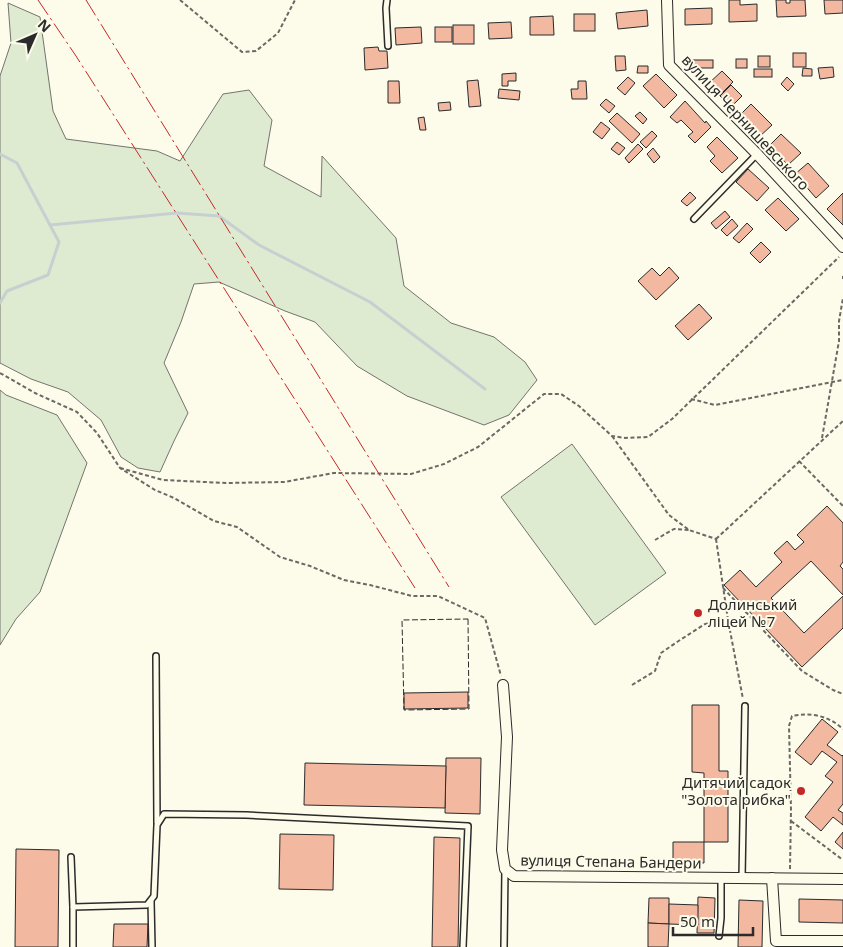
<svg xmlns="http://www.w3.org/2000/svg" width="843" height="947" font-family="'Noto Sans',sans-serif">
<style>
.green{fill:#deebd1;stroke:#74746e}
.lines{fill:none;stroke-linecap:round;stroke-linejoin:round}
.stream{stroke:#c7d0d0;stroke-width:3}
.building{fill:#f2b8a0;stroke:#2b2b2b}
.service-casing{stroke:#2b2b2b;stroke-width:8}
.minor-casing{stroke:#2b2b2b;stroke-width:12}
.path{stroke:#6a6964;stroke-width:2;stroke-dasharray:4 2.5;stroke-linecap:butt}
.service{stroke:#fdfbea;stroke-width:5}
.minor{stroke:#fdfbea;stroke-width:10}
.fence{stroke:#2b2b2b;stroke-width:1;stroke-dasharray:6 2.5;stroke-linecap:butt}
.power{stroke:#c62828;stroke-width:1;stroke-dasharray:18 4 2.5 4;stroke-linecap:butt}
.poi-dot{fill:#c62828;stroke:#fdfbea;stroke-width:2}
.labels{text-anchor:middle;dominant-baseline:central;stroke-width:4;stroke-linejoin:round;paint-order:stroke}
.street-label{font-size:15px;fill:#2b2b2b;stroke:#fdfbea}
.poi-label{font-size:15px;fill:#2b2b2b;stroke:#fdfbea;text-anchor:start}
</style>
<rect width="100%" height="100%" fill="#fdfbea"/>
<!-- green -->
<g class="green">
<polygon points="8,3 40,17 53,111 66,139 157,151 180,161 223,94 249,90 272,120 264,166 321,197 322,156 396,238 404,286 451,323 494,337 525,362 537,380 509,415 484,425 407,396 357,366 315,322 285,311 219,282 194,284 181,322 164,363 188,413 174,441 160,472 138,468 121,457 101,420 68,392 31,379 0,363 0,76 11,43"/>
<polygon points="0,390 6,395 57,415 87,463 40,592 16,619 0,645"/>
<polygon points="572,444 666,573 595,625 501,497"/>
</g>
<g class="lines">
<!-- stream -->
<g class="stream">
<polyline points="0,154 17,163 59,242 48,275 7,291 0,303"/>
<polyline points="50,225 177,213 219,216 259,245 370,302 485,389"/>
</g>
</g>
<!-- building -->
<g class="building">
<polygon points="729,0 740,0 740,5 757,4 757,21 729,22"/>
<polygon points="776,0 786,0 786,3 790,3 790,0 805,0 806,16 777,17"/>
<polygon points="824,0 843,0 843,13 825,14"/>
<polygon points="712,8 712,24 685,25 685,9"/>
<polygon points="647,10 648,26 618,29 616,13"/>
<rect x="574" y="14" width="21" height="17"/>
<polygon points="553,16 554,35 530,35 530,17"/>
<polygon points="511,22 512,38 489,39 488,23"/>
<rect x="453" y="25" width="21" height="19"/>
<polygon points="421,27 422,43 396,45 395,28"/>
<rect x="435" y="27" width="17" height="15"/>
<polygon points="378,47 379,51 387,51 388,68 365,70 364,48"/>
<rect x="793" y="53" width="13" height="14"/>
<polygon points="615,56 625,56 626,70 616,71"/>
<rect x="758" y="56" width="12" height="11"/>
<rect x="736" y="59" width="11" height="9"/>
<rect x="691" y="60" width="22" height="8"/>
<polygon points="638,66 648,66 648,73 637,73"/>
<polygon points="833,67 834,77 820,79 818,68"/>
<polygon points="803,68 812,69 812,76 802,76"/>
<rect x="754" y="69" width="18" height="8"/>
<polygon points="722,71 733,82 719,96 708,84"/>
<polygon points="516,73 516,81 508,81 508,86 502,86 502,74"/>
<polygon points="656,74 677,95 664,108 643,86"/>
<polygon points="628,77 635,83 625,95 617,88"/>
<polygon points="787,77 794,84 788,91 781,84"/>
<polygon points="478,80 481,106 469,107 467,81"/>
<polygon points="388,81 399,81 400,103 388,103"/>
<polygon points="578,81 586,81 587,99 572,99 571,89 578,89"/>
<polygon points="731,85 742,96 731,107 720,96"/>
<polygon points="499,89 520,91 519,100 498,98"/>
<polygon points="606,99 615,106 609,113 600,105"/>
<polygon points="685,101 705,123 706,121 711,127 695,143 688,136 693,132 681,120 677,123 670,117"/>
<polygon points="450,102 451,110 439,111 438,103"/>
<polygon points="751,104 772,125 758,138 738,117"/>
<polygon points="640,112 647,119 643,124 635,116"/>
<polygon points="617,113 640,134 632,143 609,121"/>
<polygon points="424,117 426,130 420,130 418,118"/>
<polygon points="601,122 610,129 602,139 593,132"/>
<polygon points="652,131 657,136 646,148 640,142"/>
<polygon points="781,134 801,153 788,165 769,146"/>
<polygon points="717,137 738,158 722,173 710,161 715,156 707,147"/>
<polygon points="617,142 625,148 619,155 611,149"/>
<polygon points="638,144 643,149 629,163 625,158"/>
<polygon points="653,148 660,157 654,163 647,154"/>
<polygon points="808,163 829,186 816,198 795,174"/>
<polygon points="748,169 769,188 757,201 736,182"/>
<polygon points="690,192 696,198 687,206 681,201"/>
<polygon points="843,193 843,225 827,209"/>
<polygon points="778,198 799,219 786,231 765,210"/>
<polygon points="725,211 730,217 716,229 711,223"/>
<polygon points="732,219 738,226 727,236 721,230"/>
<polygon points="747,223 753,229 739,243 733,238"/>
<polygon points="761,242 771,252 760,263 750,253"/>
<polygon points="669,267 679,278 656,300 638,281 652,268 660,276"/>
<polygon points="699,304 712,318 688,340 675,326"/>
<polygon points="827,506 843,523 843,562 840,566 843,569 843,595 811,561 771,598 804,633 843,596 843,628 802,667 724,585 740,570 756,587 782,562 774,553 787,541 795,550 804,542 797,535"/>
<polygon points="468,692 468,708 404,709 404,693"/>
<polygon points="692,705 719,705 719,771 728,771 728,842 704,842 704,773 692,772"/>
<polygon points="822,719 838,732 827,745 842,756 843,755 843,804 838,810 843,813 843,825 833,817 821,831 805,817 833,782 825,776 837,762 822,751 811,765 795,752"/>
<polygon points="446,758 481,758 480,814 445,813"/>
<polygon points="305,763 446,766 445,808 304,805"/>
<polygon points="843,832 843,849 835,842"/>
<polygon points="280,834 334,835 333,890 279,889"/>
<polygon points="434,837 460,838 458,947 432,947"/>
<polygon points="673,842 704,842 704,863 673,862"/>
<polygon points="16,849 59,850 58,947 15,947"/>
<polygon points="698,897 715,898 714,933 697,933"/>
<polygon points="649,898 669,898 669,924 648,923"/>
<polygon points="799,899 843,900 843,923 799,922"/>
<polygon points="739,900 763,901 762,947 738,947"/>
<polygon points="669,904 698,905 698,925 669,924"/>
<polygon points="648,923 669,924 668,947 648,947"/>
<polygon points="114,924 148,924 147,947 113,947"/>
</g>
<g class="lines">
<defs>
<g id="service">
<polyline points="387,0 386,8 388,46"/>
<polyline points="694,219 757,154"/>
<polyline points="156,656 157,823"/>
<polyline points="71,857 73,907"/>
<polyline points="742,878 745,706"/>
<polyline points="151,901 152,947"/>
<polyline points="719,936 721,918 721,878"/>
<polyline points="73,947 73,907 147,905 154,896 157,825 164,814 246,815 468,826 463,947"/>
<polyline points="504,947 505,870"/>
</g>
<g id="minor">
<polyline points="667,0 669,65 757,154 843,247"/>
<polyline points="503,685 507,737 502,850 505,869 514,876 843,879"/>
<polyline points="772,878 776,941 843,941"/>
</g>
</defs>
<!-- service casing -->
<use href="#service" class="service-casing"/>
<!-- minor casing -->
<use href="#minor" class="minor-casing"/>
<!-- path -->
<g class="path">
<polyline points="180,0 242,52 256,51 278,33 295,0"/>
<polyline points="843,276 843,279"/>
<polyline points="0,373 35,393 77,412 97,433 120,468 155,490 174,498 214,521 237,527 280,557 310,566 344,580 370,585 412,596 438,596 485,618 501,676"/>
<polyline points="691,399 715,405 843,380"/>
<polyline points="612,436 669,515 689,530 716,539"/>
<polyline points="822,438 839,341 839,321 843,298"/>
<polyline points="799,461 843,506"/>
<polyline points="120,468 163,480 226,483 284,482 334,473 411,474 444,464 478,447 544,394 561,394 579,406 612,436 625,438 648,437 672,419 839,257"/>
<polyline points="716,539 843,421"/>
<polyline points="716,539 728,620 743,699"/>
<polyline points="655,540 674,529 689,530"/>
<polyline points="723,588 802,671 833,690 843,694"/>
<polyline points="632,685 655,671 661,653 677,642 705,624 728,620"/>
<polyline points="791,821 843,860"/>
<path d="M790,869l1,-59 -2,-84 3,-10c19,-4 37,0 51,13"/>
</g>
<!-- service -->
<use href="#service" class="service"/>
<!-- minor -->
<use href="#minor" class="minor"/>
<!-- fence -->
<polygon class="fence" points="468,619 469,709 404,710 402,620"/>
<!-- power -->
<g class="power">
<polyline points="38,0 76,56 415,588"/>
<polyline points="86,0 449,587"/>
</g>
</g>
<!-- markers -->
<g class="poi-dot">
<circle cx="698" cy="613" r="5"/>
<circle cx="801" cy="791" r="5"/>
</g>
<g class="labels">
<!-- street labels -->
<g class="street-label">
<text transform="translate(746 122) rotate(47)">вулиця Чернишевського</text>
<text transform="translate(611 861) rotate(1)">вулиця Степана Бандери</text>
</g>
<!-- poi labels -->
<g class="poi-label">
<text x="708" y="604">Долинський<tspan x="708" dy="17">ліцей №7</tspan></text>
<text x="791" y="782" text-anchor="end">Дитячий садок<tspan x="791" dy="17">"Золота рибка"</tspan></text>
</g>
</g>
<!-- north arrow -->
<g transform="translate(35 35) rotate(45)" stroke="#fdfbea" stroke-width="4" paint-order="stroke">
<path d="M0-4L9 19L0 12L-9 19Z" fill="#2b2b2b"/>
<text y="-8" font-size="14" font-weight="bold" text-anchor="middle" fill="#2b2b2b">N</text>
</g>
<!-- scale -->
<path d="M673 927v8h80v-8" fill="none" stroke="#2b2b2b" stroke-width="2.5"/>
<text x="680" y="927" font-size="15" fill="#2b2b2b" stroke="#fdfbea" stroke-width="4" paint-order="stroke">50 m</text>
</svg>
